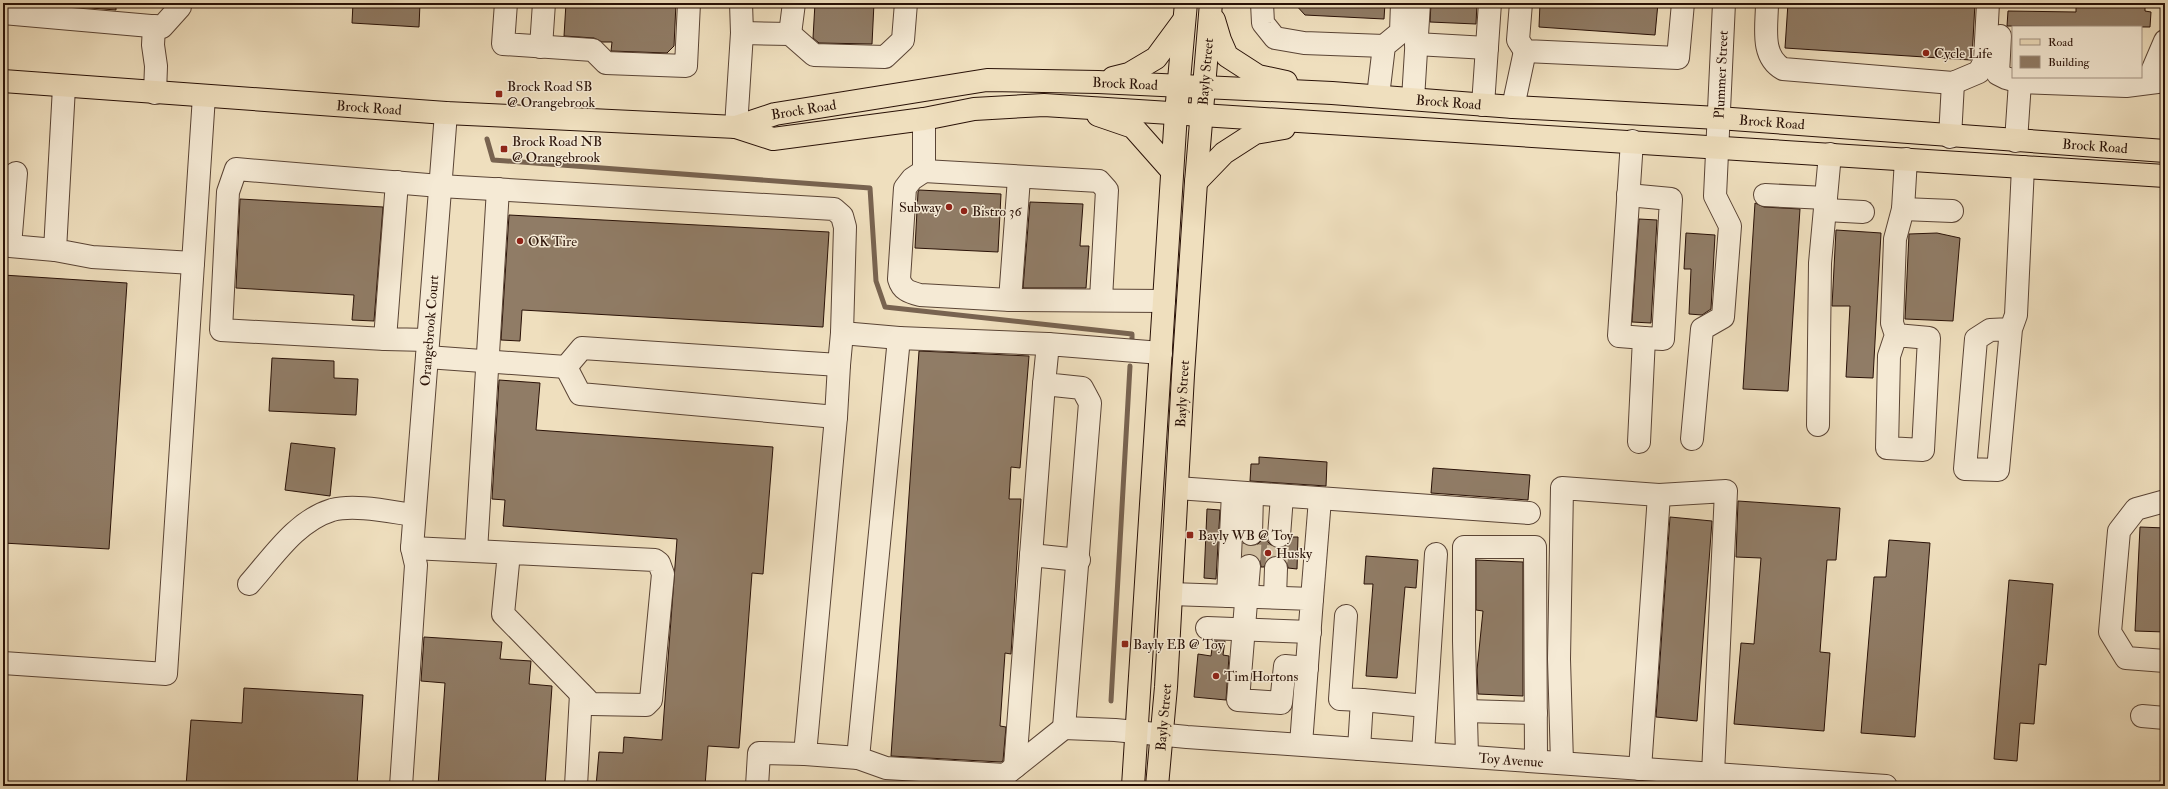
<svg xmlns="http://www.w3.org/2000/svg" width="2168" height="789" font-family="'IM FELL Double Pica',serif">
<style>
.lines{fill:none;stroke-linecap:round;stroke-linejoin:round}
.stream{stroke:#786350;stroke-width:5}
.building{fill:#907c66;stroke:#291107}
.minor-tunnel{stroke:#d1c0a3;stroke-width:22;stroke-dasharray:22 11;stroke-linecap:butt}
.minor-casing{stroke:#5a4435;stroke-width:24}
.major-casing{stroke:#291107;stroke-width:24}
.minor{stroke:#f5ead5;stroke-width:22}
.major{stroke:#efdfbe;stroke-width:22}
.poi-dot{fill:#8f2418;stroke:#f5ead5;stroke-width:1.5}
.labels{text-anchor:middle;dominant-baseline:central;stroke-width:3;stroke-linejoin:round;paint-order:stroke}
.poi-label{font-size:14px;fill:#291107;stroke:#f5ead5;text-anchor:start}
.street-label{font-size:14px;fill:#291107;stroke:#f5ead5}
</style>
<rect width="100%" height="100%" fill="#efdfbe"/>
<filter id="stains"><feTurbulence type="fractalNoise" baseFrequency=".005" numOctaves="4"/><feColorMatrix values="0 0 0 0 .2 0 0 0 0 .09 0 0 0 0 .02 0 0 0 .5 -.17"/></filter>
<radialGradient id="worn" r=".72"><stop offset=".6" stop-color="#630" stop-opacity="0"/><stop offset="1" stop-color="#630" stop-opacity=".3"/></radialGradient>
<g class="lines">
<!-- stream -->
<g class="stream">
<polyline points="487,139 493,160 870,188 876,281 885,307 1132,334 1132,339"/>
<polyline points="1111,701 1130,366"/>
</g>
</g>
<!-- building -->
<g class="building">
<polygon points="78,3 116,3 116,10 78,7"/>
<polygon points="353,3 420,3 419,27 352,23"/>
<polygon points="566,3 676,3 674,46 667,53 611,51 612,42 602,42 594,38 564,36"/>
<polygon points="815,3 874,3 872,44 819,43 813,38"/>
<polygon points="1294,3 1385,3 1384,19 1305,15"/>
<polygon points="1431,3 1477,3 1476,24 1430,22"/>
<polygon points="1540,3 1658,3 1655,35 1539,27"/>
<polygon points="1788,3 1975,3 1972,58 1971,60 1785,48"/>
<polygon points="2076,3 2145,3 2145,11 2151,12 2150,27 2007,26 2008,11 2076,12"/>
<polygon points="919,190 1001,194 998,252 915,248 918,192"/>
<polygon points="240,199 383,207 374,321 352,320 354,295 236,288"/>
<polygon points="1030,202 1083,204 1080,246 1089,246 1086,288 1023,288"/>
<polygon points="1755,203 1764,207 1800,209 1788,391 1743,389"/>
<polygon points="509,215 829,232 823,327 522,310 520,341 501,340"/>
<polygon points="1639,219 1657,220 1651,323 1632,322"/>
<polygon points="1836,230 1881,233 1873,378 1846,377 1850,306 1832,306"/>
<polygon points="1686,233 1715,235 1711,309 1702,315 1689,314 1691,269 1684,269"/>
<polygon points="1937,233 1960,238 1953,321 1905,319 1909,234"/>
<polygon points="3,275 127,283 109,549 3,543"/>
<polygon points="919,351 1029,356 1020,468 1011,467 1009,499 1021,499 1011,654 1005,653 1000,726 1006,727 1003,761 1001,762 891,756"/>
<polygon points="272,358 334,361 334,378 358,379 356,415 269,411"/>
<polygon points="499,380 540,383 536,430 773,447 763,574 752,573 739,748 708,746 705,786 596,786 599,752 623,753 624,737 662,740 677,539 503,526 505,500 492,499"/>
<polygon points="291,443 335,448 330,496 285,490"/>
<polygon points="1259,457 1327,462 1326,486 1250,481 1251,464 1259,464"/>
<polygon points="1433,468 1530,475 1528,500 1431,493"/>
<polygon points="1738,501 1840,508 1836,560 1827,560 1820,652 1830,653 1824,731 1734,724 1741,643 1754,644 1761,558 1736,557"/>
<polygon points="1207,509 1220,510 1216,579 1204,578"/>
<polygon points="1670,517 1712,521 1697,721 1656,717"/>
<polygon points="2140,527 2165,528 2165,632 2135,631"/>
<polygon points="1263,535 1267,535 1268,542 1272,546 1278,548 1289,543 1292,537 1298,537 1297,569 1288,568 1287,562 1277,556 1270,557 1264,567 1261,567 1260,560 1256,556 1250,554 1242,556 1243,543 1250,546 1257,545 1261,541"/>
<polygon points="1889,540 1930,543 1915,737 1861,733 1874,577 1886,577"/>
<polygon points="1366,556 1418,560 1416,588 1405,587 1397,678 1366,676 1373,584 1364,584"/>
<polygon points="1476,560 1523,562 1523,696 1478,694 1477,670 1483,611 1476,610"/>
<polygon points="2009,580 2053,584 2046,665 2039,664 2034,724 2020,723 2017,761 1994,759"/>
<polygon points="424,637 502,642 500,659 531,661 529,684 552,686 545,786 438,786 445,683 421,681"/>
<polygon points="1213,641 1225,641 1223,655 1229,656 1226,700 1194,697 1198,654 1211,656"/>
<polygon points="244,688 363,695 357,786 186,786 191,720 242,723"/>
</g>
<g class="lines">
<!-- minor-tunnel -->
<g class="minor-tunnel">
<polyline points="1249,566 1251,534"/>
<polyline points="1276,568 1279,536"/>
</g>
<defs>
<g id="minor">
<polyline points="506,3 503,44 593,50 606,63 686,66 689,3"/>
<polyline points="1262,3 1263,23 1275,38 1304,43 1384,46"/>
<polyline points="1521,3 1518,40 1525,51 1678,58 1683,3"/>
<path d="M1767,3c0,23 -7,53 16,66l170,14 26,-11 6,-12 3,-57"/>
<polyline points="3,13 162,27 180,7 180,3"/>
<polyline points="154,26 153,45 156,66 155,93"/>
<polyline points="742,33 790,34 814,55 885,57 903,40 906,3"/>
<polyline points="790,34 794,3"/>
<polyline points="2000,36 1998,74 2006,78 2020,82"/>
<polyline points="1416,44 1487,48"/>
<polyline points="541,47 544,3"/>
<polyline points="2147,83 2165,41"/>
<polyline points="64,87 55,250 92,257 193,263"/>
<polyline points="1378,96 1384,46 1401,32 1402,3"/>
<polyline points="1413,99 1419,3"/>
<polyline points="1483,105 1490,3"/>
<polyline points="1513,107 1525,51"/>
<path d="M924,119v52l-12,8 -7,9 -6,91c3,11 10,13 21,16l90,5 154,1"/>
<polyline points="736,127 742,33 741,3"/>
<polyline points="1950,137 1953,83"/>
<polyline points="1632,141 1619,336 1644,338 1639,442"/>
<polyline points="2016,141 2020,82 2126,86 2165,81"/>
<polyline points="1906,159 1903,209 1952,211"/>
<polyline points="924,171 1099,181 1107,190 1101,299"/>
<polyline points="16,173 10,246 55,250"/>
<polyline points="397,182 385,339 428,340"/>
<polyline points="1628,195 1671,199 1663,339 1644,338"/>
<polyline points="1765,195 1826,198"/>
<polyline points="1826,210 1863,212"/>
<polyline points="1010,300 1019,178"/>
<polyline points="2011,329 1990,330 1976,339 1965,469 1998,470 2011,329 2016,315 2023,167"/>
<polyline points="1896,335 1929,338 1923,450 1887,448 1889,356 1896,335 1892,323 1895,239 1903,209"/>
<polyline points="385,339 221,330 228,192 236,169 440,186 834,209 842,216 845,227 842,333 899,338"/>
<polyline points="1048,344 899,338 858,758 886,768 1005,775 1064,728"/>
<path id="s1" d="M1161,353l-113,-9 -4,40 38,4 8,15 -26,325 51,2 72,7 699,49"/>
<polyline points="427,357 566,367 582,348 839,365 842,333"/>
<polyline points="566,367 580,394 836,417 839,365"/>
<polyline points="836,417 805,754 858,758"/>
<polyline points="1818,425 1820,263 1830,154"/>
<path id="s2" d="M1692,439l10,-110 21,-12 7,-91 -15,-30 9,-193"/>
<polyline points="1177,488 1529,513"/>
<polyline points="1659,495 1726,491 1713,774"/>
<polyline points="2165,501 2136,509 2119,531 2110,632 2126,658 2165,661"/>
<polyline points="1251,534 1252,494"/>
<polyline points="1279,536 1282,496"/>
<path d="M412,548c81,4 162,8 243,12l4,3 4,11 -12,126 -5,5 -55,-1 -88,-90 6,-61"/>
<polyline points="476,551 498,189"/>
<polyline points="1031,555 1079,560"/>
<polyline points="1249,566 1238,700 1281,703 1285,666 1307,668"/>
<path d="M249,584c24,-27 47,-63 83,-74 23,-6 59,2 82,5"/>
<polyline points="1171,594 1312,599 1301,744"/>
<polyline points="1228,596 1233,493"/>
<polyline points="1275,597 1276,568"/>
<polyline points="1312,599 1320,499"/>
<polyline points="1346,616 1340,699 1362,700 1359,749"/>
<polyline points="1207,628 1310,632"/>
<polyline points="3,663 166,674 204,96"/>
<polyline points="1362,700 1426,706"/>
<polyline points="1466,711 1536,713"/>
<polyline points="2142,716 2165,718"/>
<polyline points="1423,753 1436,554"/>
<polyline points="1467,756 1464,641 1464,547 1535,547 1536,761"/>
<polyline points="1562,763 1559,659 1562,488 1659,495 1640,769"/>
<polyline points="1015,767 1044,384"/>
<path id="s3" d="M401,786l15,-221 -4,-17 34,-435"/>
<polyline points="576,786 581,694"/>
<polyline points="757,786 759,753 805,754"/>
</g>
<g id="major">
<polyline points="1214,20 1220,40 1227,56 1258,76 1286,82"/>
<polyline points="1113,78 1129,74 1156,58 1184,20"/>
<path id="s4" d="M3,81l443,32 290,14 37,12 151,-20 50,-10 70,-4 1121,71"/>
<polyline points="1098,115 1133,127 1172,171"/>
<path id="s5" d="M736,127l39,-13 212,-34 111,2 234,11 181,14 205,11 447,33"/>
<polyline points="1196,182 1224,153 1255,133 1284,128"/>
<polyline points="1133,786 1176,113 1186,3"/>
<path id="s6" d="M1157,786l9,-99 17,-312 13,-193 15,-179"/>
</g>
</defs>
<!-- minor casing -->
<use href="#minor" class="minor-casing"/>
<!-- major casing -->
<use href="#major" class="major-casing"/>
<!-- minor -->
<use href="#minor" class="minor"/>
<!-- major -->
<use href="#major" class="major"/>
</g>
<!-- markers -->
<g class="poi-dot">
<circle cx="1926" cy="53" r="4"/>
<rect x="495" y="90" width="8" height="8" rx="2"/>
<rect x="500" y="145" width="8" height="8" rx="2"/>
<circle cx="949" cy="207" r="4"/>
<circle cx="964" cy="211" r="4"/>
<circle cx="520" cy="241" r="4"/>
<rect x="1186" y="531" width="8" height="8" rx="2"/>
<circle cx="1268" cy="553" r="4"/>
<rect x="1121" y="640" width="8" height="8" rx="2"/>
<circle cx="1216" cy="676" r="4"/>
</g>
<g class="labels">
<!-- poi labels -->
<g class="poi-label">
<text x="1934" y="53">Cycle Life</text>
<text x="507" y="86">Brock Road SB<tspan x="507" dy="16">@ Orangebrook</tspan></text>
<text x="512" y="141">Brock Road NB<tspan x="512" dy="16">@ Orangebrook</tspan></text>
<text x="941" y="207" text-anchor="end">Subway</text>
<text x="972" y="211">Bistro 36</text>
<text x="528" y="241">OK Tire</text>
<text x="1198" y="535">Bayly WB @ Toy</text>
<text x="1276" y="553">Husky</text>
<text x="1133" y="644">Bayly EB @ Toy</text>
<text x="1224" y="676">Tim Hortons</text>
</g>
<!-- street labels -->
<g class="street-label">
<text stroke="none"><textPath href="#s6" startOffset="716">Bayly Street</textPath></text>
<text stroke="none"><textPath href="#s2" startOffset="381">Plummer Street</textPath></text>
<text stroke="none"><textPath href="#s5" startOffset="394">Brock Road</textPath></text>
<text stroke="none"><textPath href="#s5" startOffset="718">Brock Road</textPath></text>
<text stroke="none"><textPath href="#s4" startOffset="367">Brock Road</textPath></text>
<text stroke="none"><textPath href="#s5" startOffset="70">Brock Road</textPath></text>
<text stroke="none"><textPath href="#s5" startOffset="1042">Brock Road</textPath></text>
<text stroke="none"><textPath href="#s5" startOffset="1366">Brock Road</textPath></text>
<text stroke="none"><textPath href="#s3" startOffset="457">Orangebrook Court</textPath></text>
<text stroke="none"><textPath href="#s6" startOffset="393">Bayly Street</textPath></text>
<text stroke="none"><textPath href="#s6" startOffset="69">Bayly Street</textPath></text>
<text stroke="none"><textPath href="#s1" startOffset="983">Toy Avenue</textPath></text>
</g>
</g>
<!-- margin -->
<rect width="2168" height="789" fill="none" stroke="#efdfbe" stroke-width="16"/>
<rect x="4" y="4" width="2160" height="781" fill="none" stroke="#291107" stroke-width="2"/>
<rect x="8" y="8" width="2152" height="773" fill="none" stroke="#291107"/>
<!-- legend -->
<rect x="2012" y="26" width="130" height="52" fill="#f5ead5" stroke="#a39383"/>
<rect x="2020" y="39" width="20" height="6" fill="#efdfbe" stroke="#a39383"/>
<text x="2048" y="46" font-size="12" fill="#291107">Road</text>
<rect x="2020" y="56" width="20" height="12" fill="#907c66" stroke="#a39383"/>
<text x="2048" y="66" font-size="12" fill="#291107">Building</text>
<rect width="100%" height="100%" filter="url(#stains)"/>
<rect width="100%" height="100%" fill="url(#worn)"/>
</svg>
